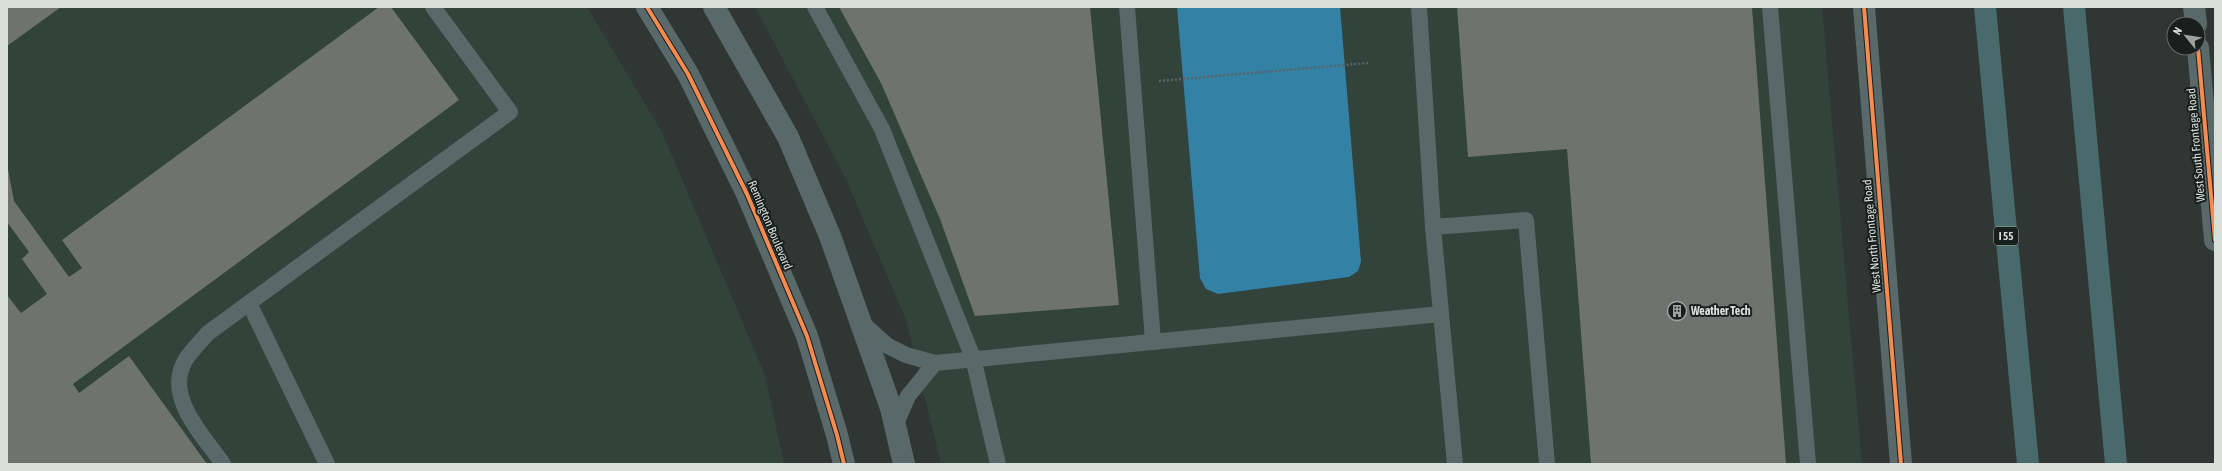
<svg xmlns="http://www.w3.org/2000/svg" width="2222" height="471" font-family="'Asap Condensed',sans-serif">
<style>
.built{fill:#31433b}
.water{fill:#3481a6}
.building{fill:#6f7370}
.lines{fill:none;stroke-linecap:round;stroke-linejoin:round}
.path{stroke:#596463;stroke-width:2.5;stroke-dasharray:2 2;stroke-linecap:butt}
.service{stroke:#596869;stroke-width:16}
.minor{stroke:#596869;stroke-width:22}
.tertiary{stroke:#596869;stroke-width:22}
.motorway{stroke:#496a6b;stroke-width:22}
.cycleway-casing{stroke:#191f1c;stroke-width:6}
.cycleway{stroke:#f68b52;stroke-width:4}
.labels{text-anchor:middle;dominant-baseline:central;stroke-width:4;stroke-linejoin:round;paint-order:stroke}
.shield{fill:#191f1c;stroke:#9ea5a2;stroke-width:1}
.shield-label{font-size:11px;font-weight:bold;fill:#d7dfdb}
.street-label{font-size:12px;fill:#d7dfdb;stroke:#191f1c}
.poi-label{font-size:12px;font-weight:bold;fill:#d7dfdb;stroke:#191f1c;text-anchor:start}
</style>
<rect width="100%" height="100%" fill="#2f3633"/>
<!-- built -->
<g class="built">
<polygon points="7,7 587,7 662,132 765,375 784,464 7,464"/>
<polygon points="755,7 1822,7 1862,464 941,464 906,320 846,179"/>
</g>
<!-- water -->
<polygon class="water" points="1177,7 1340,7 1361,262 1358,271 1349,277 1218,294 1206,289 1200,278"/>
<!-- building -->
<g class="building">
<polygon points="7,7 61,7 7,46"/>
<polygon points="379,7 391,7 459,100 73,384 79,393 129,356 207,464 7,464 7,295 21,313 47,294 22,259 29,252 7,222 7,164 14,201 69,277 82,268 62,240"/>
<polygon points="839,7 1090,7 1119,305 975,316 940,219 881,83"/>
<polygon points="1457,7 1752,7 1786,464 1591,464 1567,149 1468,157"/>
</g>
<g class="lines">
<!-- path -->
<polyline class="path" points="1159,81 1368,63"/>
<!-- service -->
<g class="service">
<polyline points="815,7 882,129 973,358 998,464"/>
<polyline points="1127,7 1153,341"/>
<polyline points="1419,7 1433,227 1455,464"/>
<polyline points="1770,7 1808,464"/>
<polyline points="1433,227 1526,220 1547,464"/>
<polyline points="249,303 327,464"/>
<polyline points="861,322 888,346 906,355 935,363 1441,314"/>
<polyline points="895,426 908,396 935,363"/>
<path d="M223,464c-20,-29 -60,-68 -37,-105 6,-9 15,-18 22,-26l302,-221 -77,-105"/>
</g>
<!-- minor -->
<polyline class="minor" points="1864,7 1901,464"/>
<!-- tertiary -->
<g class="tertiary">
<polyline points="647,7 688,74 747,194 807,336 837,435 844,464"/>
<polyline points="714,7 788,137 830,236 891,408 904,464"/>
<polyline points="2194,7 2196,24"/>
<polyline points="2198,48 2215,240"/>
</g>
<!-- motorway -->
<g class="motorway">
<polyline points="1985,7 2028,464"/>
<polyline points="2074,7 2116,464"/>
</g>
<defs>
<g id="cycleway">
<polyline points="647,7 688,74 747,194 807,336 837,435 844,464"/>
<polyline points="1864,7 1901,464"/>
<polyline points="2198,48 2215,240"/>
</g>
</defs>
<!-- cycleway casing -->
<use href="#cycleway" class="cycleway-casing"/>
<!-- cycleway -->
<use href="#cycleway" class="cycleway"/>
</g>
<!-- icons -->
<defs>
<symbol id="building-ring" viewBox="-11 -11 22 22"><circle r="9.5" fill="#191f1c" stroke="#9ca4a0" stroke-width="1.5"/><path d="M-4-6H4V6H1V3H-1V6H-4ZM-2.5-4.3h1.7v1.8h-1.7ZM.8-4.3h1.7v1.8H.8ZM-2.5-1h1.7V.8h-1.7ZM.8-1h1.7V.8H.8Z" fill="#9ca4a0"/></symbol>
</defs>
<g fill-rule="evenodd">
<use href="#building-ring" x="1666" y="300" width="22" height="22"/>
</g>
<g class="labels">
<!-- shield labels -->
<rect class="shield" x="1994" y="227" width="24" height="18" rx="3"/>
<g class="shield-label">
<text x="2006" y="236">I 55</text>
</g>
<!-- street labels -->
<g class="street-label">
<text transform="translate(2196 145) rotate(-95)">West South Frontage Road</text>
<text transform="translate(770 225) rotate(67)">Remington Boulevard</text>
<text transform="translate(1872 236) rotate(-95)">West North Frontage Road</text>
</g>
<!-- poi labels -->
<g class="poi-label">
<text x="1691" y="311">Weather Tech</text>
</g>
</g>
<!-- border -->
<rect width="2222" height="471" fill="none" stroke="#d7dfdb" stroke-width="16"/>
<!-- north arrow -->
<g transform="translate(2186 36) rotate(300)"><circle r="19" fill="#191f1c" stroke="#656c68"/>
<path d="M0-3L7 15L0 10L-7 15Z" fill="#9ca4a0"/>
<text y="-6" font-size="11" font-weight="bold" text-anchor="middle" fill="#d7dfdb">N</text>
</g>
</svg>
